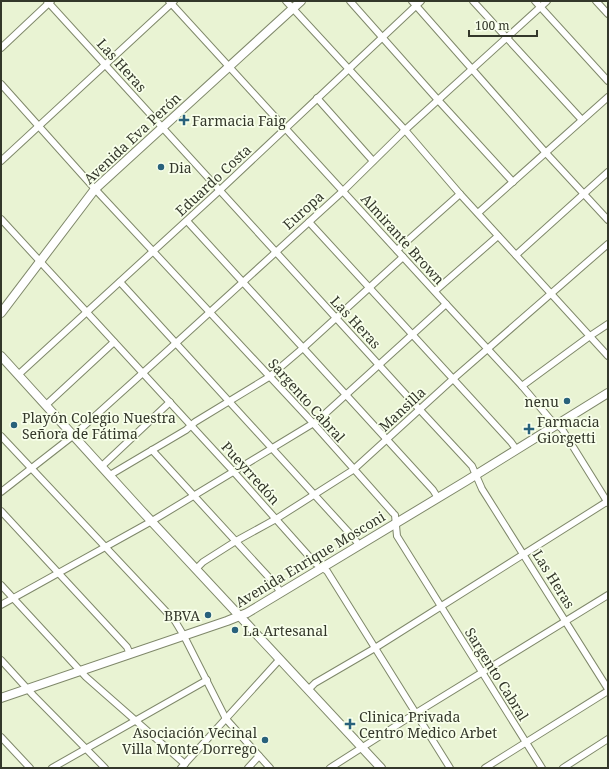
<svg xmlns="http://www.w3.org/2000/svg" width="609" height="769" font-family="'Noto Serif',serif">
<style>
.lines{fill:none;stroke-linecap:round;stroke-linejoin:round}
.minor-casing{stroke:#7f886a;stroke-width:8}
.major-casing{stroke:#7f886a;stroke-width:10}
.minor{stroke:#fff;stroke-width:6}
.major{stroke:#fff;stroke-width:8}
.poi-dot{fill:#28617b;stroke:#f8ffeb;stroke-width:1.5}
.labels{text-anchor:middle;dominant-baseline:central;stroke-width:3.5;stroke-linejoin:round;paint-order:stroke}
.street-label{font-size:14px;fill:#33372a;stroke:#f8ffeb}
.poi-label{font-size:14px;fill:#33372a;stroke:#f8ffeb;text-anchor:start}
</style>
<rect width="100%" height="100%" fill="#e9f3d3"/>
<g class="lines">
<defs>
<g id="minor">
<polyline points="47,1 420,410 472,466 482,489 608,689"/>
<polyline points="169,1 446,304 522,386 550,419 562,429 608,503"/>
<polyline points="286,1 405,130 460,194 608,356"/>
<polyline points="350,1 438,100 513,182"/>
<polyline points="412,1 546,153 608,220"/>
<polyline points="473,1 582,120"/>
<polyline points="535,1 608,81"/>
<polyline points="596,1 608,14"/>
<polyline points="1,48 51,1"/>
<polyline points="1,84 95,189 313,423 393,513 395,515 397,536 542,768"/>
<polyline points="317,98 373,161"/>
<polyline points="1,161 174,1"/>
<polyline points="478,213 608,97"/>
<polyline points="1,219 233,471 315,563 327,571 450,768"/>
<polyline points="187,221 433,490 438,498"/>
<polyline points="309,222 511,442 516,449"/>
<polyline points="397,250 460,194"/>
<polyline points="516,255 608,172"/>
<polyline points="120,282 353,537 359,545"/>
<polyline points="435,291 498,236"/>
<polyline points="18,375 220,190 421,1"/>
<polyline points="522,386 590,336 608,324"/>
<polyline points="46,405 114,342"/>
<polyline points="1,436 175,621 184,636 226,719 270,768"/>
<polyline points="152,450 275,584 281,593"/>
<polyline points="102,466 170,402"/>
<polyline points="110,475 186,430 195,422 269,377 303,348 403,257"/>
<polyline points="1,492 74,435 176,343 343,191 405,130 547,1"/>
<polyline points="1,511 127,647 130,654"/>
<polyline points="196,569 203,562 236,541 276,519 353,470 453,379 608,244"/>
<polyline points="1,585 86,677 185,764"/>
<polyline points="1,605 152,521 317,421 446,304"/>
<polyline points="1,660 33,695 105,768"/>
<polyline points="308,690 315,683 375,648 608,501"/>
<polyline points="1,737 30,768"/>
<polyline points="52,768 207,680"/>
<polyline points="181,768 280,659"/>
<polyline points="248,768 259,756"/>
<polyline points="330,768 416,713 608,595"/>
<polyline points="485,768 608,691"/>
<polyline points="563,768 608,739"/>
</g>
<g id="major">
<polyline points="1,313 95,189 301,1"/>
<polyline points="1,356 140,509 381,768"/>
<polyline points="1,698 227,621 247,613 466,481 608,393"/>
</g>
</defs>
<!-- minor casing -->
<use href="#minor" class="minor-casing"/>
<!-- major casing -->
<use href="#major" class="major-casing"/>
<!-- minor -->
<use href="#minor" class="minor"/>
<!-- major -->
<use href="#major" class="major"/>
</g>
<!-- markers -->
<g class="poi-dot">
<path d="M182 114h4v4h4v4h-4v4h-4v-4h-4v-4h4z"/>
<circle cx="161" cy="167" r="4"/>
<circle cx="567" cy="401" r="4"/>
<circle cx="14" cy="425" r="4"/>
<path d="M527 423h4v4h4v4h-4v4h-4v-4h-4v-4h4z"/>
<circle cx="208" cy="615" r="4"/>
<circle cx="235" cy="630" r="4"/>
<path d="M348 718h4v4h4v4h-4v4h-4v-4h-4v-4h4z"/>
<circle cx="265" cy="740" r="4"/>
</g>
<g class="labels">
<!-- street labels -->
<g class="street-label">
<text transform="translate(122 65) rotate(48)">Las Heras</text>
<text transform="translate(132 138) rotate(-43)">Avenida Eva Perón</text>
<text transform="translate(213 180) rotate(-43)">Eduardo Costa</text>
<text transform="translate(303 210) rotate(-42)">Europa</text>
<text transform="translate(403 239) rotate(48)">Almirante Brown</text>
<text transform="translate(356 322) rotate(47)">Las Heras</text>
<text transform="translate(307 400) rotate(48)">Sargento Cabral</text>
<text transform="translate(402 409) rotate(-43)">Mansilla</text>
<text transform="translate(251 473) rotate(48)">Pueyrredón</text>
<text transform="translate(310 559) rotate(-31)">Avenida Enrique Mosconi</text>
<text transform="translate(554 579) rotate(58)">Las Heras</text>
<text transform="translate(497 674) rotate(58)">Sargento Cabral</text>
</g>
<!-- poi labels -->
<g class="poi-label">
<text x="192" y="120">Farmacia Faig</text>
<text x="169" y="167">Dia</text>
<text x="559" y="401" text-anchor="end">nenu</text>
<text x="22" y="417">Playón Colegio Nuestra<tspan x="22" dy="16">Señora de Fátima</tspan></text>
<text x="537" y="421">Farmacia<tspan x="537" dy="16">Giorgetti</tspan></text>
<text x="200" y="615" text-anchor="end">BBVA</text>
<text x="243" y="630">La Artesanal</text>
<text x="359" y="716">Clinica Privada<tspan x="359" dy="16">Centro Medico Arbet</tspan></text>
<text x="257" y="732" text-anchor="end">Asociación Vecinal<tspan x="257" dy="16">Villa Monte Dorrego</tspan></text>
</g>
</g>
<!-- border -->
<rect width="609" height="769" fill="none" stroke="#33372a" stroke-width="4"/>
<!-- scale -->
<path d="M469 30v6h68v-6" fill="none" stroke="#33372a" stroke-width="2"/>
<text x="475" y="30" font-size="12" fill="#33372a" stroke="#f8ffeb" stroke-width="3" paint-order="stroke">100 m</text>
</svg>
